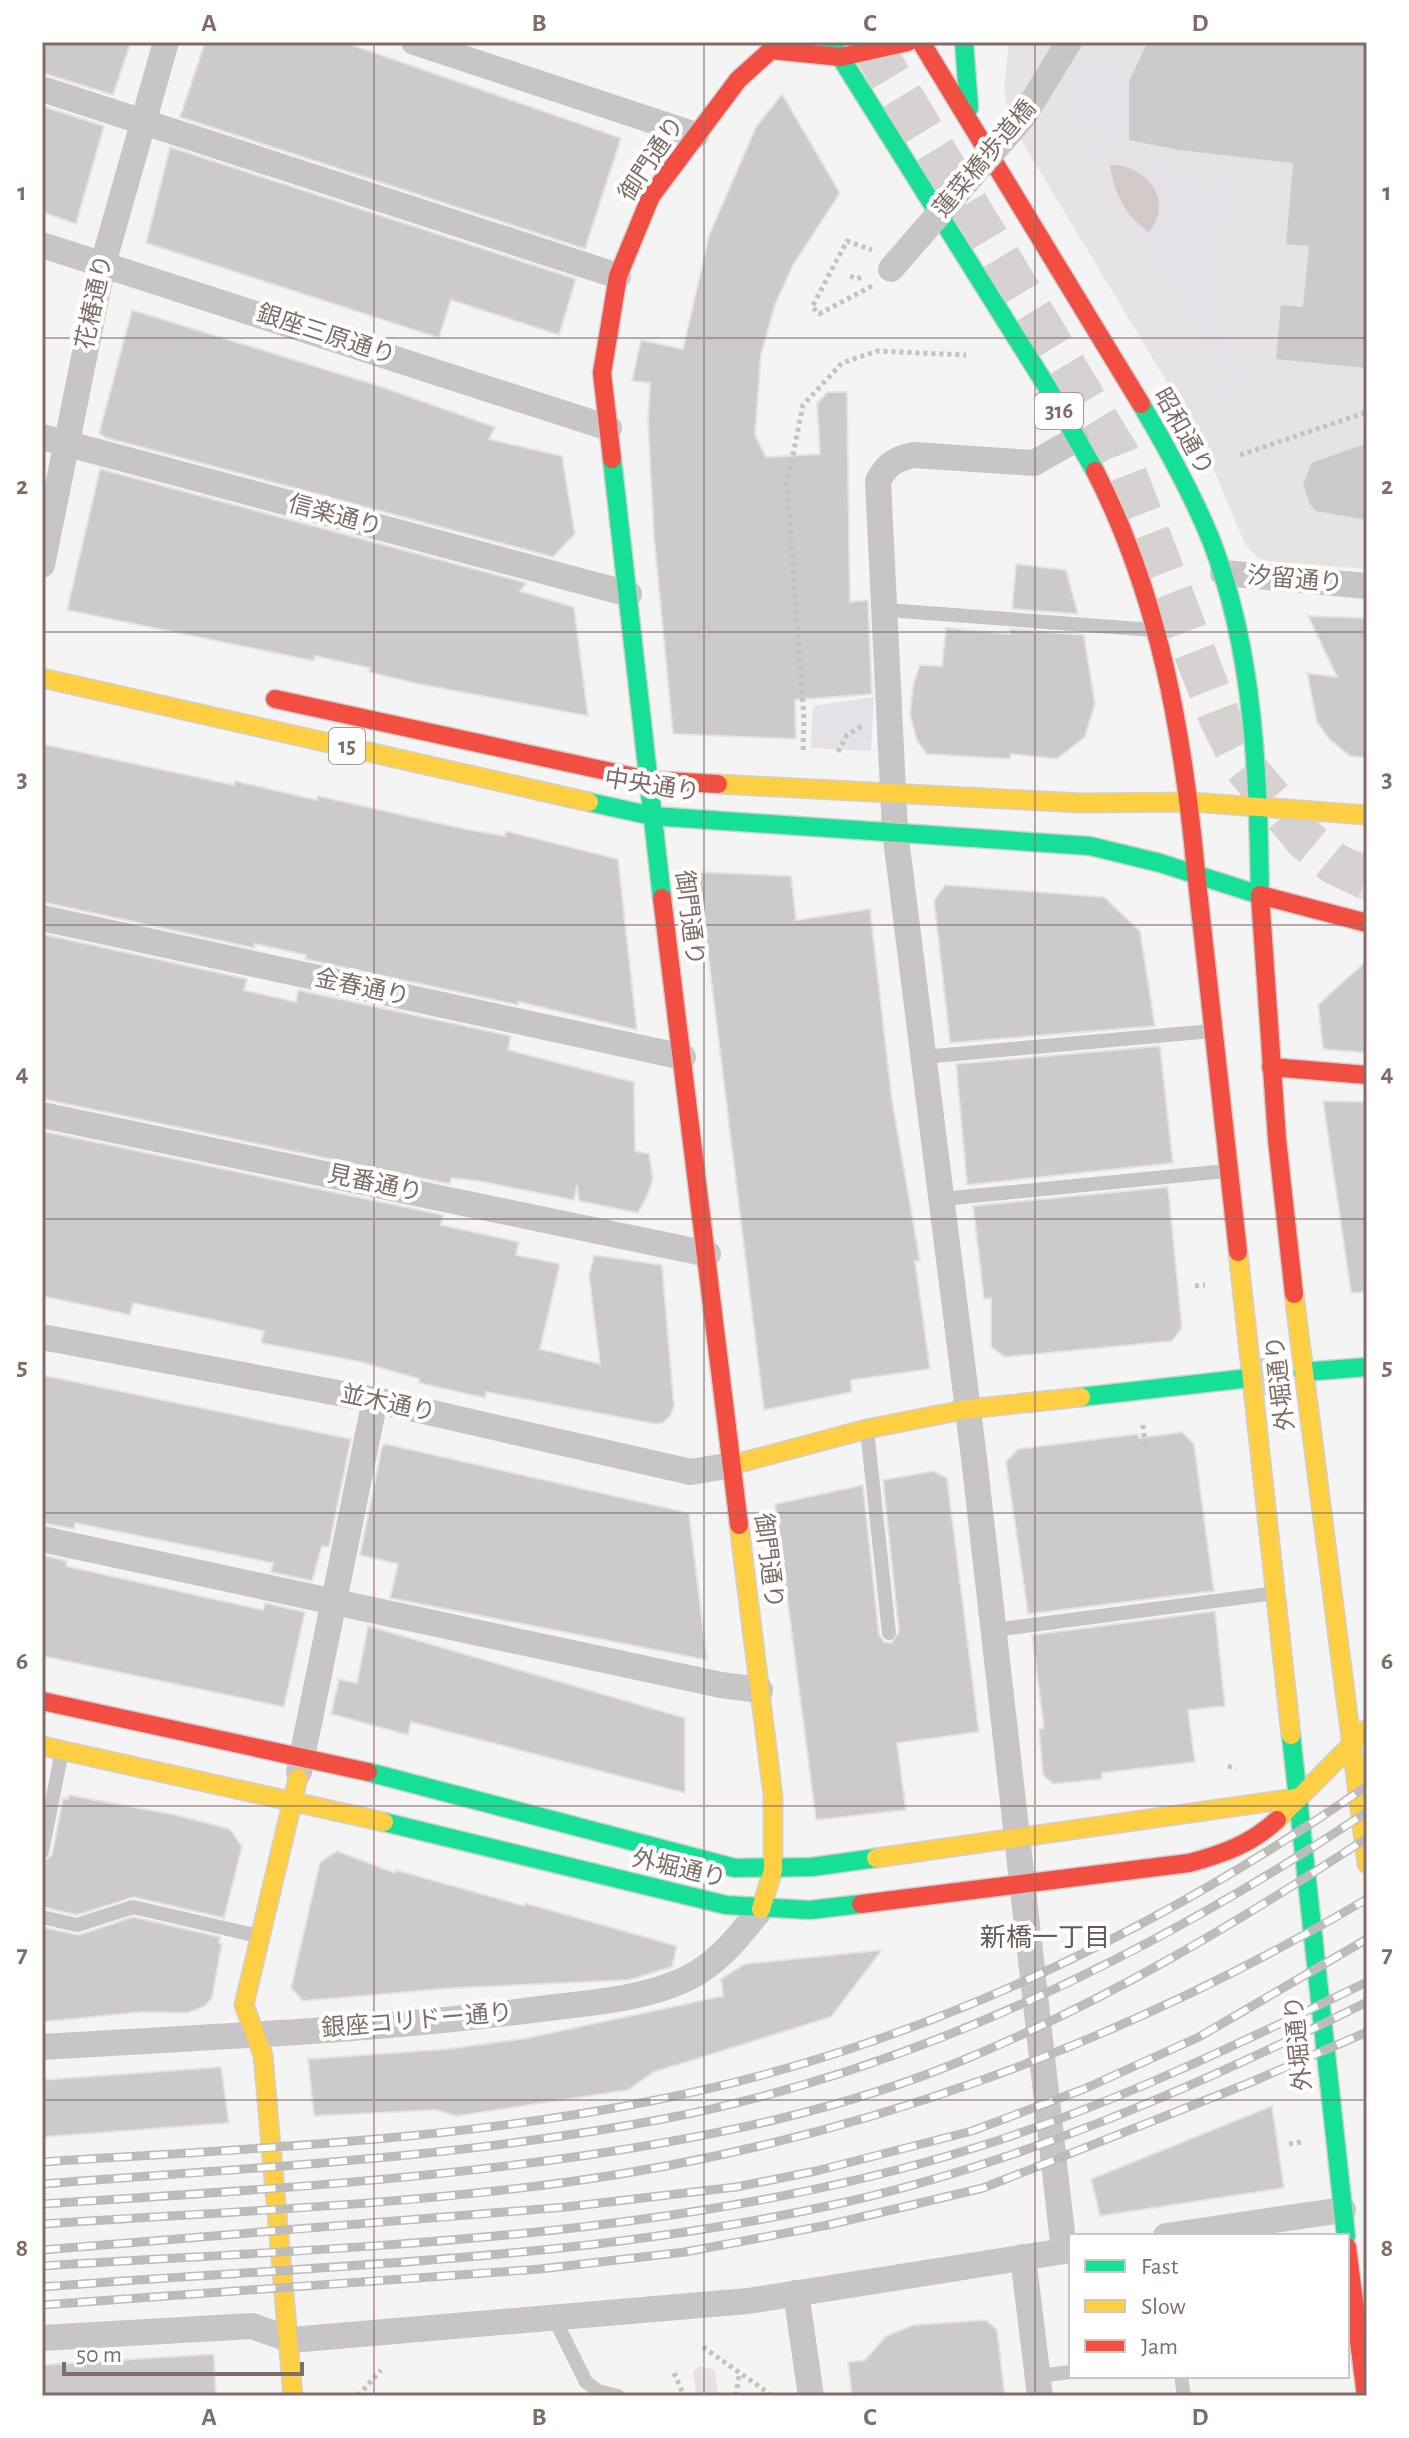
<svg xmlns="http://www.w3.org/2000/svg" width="1409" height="2438" font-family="'Alegreya Sans','Noto Sans JP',sans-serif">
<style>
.built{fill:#e6e3e5}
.green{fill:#e5e2e7}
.water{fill:#d3c9c9}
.building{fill:#cccaca;stroke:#e4e4e4;stroke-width:2}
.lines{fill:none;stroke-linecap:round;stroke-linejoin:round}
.secondary-tunnel{stroke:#d7d2d2;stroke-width:38;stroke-dasharray:38 19;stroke-linecap:butt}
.primary-tunnel{stroke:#d7d2d2;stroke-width:42;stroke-dasharray:42 21;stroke-linecap:butt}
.fast-casing{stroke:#d1cfcf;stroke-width:21}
.slow-casing{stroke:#d1cfcf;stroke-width:21}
.jam-casing{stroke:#d1cfcf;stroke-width:21}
.path{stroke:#c4c3c2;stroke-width:5;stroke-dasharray:4 4;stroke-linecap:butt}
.lane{stroke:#c7c5c5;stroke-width:14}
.street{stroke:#c7c5c5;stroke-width:26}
.fast{stroke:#16e098;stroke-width:18}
.slow{stroke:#ffcf43;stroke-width:18}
.jam{stroke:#f24e42;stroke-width:18}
.rail-casing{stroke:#bebcbb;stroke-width:9}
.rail{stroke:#fff;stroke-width:6;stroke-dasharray:18;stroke-linecap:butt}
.street-bridge{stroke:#c7c5c5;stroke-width:26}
.grid{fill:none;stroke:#816d67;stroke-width:2;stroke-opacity:0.55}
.labels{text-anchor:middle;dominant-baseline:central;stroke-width:8;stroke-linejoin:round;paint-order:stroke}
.shield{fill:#fff;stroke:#a79995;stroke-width:2}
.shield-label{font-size:22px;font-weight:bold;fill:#816d67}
.street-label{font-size:24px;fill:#816d67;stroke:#fff}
.neighbourhood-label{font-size:26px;fill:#675854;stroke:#fff}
.neatline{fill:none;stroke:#816d67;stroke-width:3}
.grid-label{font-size:26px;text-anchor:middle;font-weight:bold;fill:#816d67}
</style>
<rect width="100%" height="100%" fill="#f4f4f5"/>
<!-- built -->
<polygon class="built" points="1009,42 1367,42 1367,569 1267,561 1258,558 1245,544 1199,435 1018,135 1007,110 1004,88"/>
<!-- green -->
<g class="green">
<polygon points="1082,42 1097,42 1092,66 1136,64 1128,81 1128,141 1078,129"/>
<path d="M1079,149l173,42c-36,43 -48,97 -26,150 14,33 27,49 15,88l-9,-4 -11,-46 -14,-30z"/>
<polygon points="874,697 871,751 811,748 813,706"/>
<polygon points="1358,851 1367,852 1367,901 1356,898"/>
<polygon points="700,2366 715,2370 718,2396 696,2396 693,2371"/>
</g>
<!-- water -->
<path class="water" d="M1110,165c36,0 65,34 39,67 -24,-16 -35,-39 -39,-67z"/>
<!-- building -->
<g class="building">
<polygon points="42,42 131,42 113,95 42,73"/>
<polygon points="205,42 343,42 621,138 585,249 180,117"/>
<polygon points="1241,42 1367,42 1367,369 1275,360 1280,304 1302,306 1308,247 1285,245 1292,164 1180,151 1128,141 1128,81 1145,45"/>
<polygon points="782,94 840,193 793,265 775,305 761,355 755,435 766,457 820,454 817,404 827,392 847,392 850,602 868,600 872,694 795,700 796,739 673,734 654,538 648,422 650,383 632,381 641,340 683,349 709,235 756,127"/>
<polygon points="42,106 104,126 76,224 42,212"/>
<polygon points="170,147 576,279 559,335 451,300 439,338 146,243"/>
<polygon points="132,310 379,386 495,427 489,439 562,456 575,534 553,557 107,438 99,433"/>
<polygon points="1367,442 1367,521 1316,512 1309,505 1302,484 1311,462"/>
<polygon points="100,469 527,583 520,591 574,607 588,716 414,683 369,672 370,668 315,656 314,661 67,610"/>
<polygon points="1016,564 1066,570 1078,614 1012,609"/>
<polygon points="1308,616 1367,618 1367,758 1350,756 1330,740 1317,722 1307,673 1337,677"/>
<polygon points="946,628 1010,634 1010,629 1084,635 1095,704 1085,737 1057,759 1011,754 1010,759 927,754 917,741 910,715 913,685 920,665 942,666"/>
<polygon points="42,744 234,785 235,781 317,800 318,796 465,829 505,836 506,831 618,859 637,1030 519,1002 518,1005 305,959 306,955 255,944 254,948 42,902"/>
<polygon points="698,872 791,876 796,920 870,909 892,1100 920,1261 915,1261 930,1369 851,1380 852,1392 764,1410"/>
<polygon points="945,885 1104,897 1140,931 1155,1026 950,1043 934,901"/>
<polygon points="42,934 247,979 244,990 296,1002 298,990 511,1036 508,1050 634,1082 635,1151 649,1154 653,1179 648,1194 638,1213 579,1201 577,1185 574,1200 478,1181 451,1178 450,1184 42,1099"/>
<polygon points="1367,960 1367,1053 1323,1049 1318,1005"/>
<polygon points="1160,1046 1173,1163 967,1185 956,1064"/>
<polygon points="1323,1101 1367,1102 1367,1292 1351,1293"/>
<polygon points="42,1131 443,1215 441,1225 519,1242 516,1255 560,1264 540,1349 600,1364 589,1276 594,1255 662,1265 674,1406 671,1415 663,1423 656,1424 486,1392 485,1398 419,1383 419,1379 361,1362 261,1343 264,1331 133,1303 130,1315 42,1296"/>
<polygon points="1168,1187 1182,1328 1172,1341 1005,1357 991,1347 991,1298 984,1299 973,1206"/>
<polygon points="42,1375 351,1439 329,1547 322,1546 312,1581 271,1572 273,1563 75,1523 74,1529 42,1523"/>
<polygon points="1182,1432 1194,1444 1214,1591 1028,1614 1006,1462 1018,1449 1138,1434 1139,1438"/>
<polygon points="386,1444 689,1513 707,1660 390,1598 398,1564 360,1555 382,1446"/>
<polygon points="933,1471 947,1478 979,1732 897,1743 906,1810 816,1820 775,1504 863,1485 879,1634 884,1642 891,1643 899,1632 883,1480"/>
<polygon points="42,1555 67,1561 66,1566 263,1610 265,1603 305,1612 284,1707 42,1656"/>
<polygon points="1215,1611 1225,1706 1188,1710 1195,1762 1102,1773 1102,1779 1053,1784 1043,1775 1039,1729 1044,1728 1032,1635"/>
<polygon points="368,1626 685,1718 685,1793 411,1722 408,1735 331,1714 339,1679 357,1683"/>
<polygon points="69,1795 176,1815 230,1829 242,1847 224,1918 134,1897 77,1915 42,1907 42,1862 52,1855 63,1798 68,1799"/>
<polygon points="337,1851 395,1873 396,1870 524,1906 525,1903 677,1946 672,1967 629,1980 453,1988 303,2001 291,1988 320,1862"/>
<polygon points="133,1917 220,1937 219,1943 222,1943 212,1998 205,2006 188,2013 141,2012 42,2022 42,1927 79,1935"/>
<polygon points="882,1950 831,2017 654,2072 628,2090 457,2116 436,2110 314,2116 308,2059 448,2049 527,2038 723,1996 721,1979 745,1964"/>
<polygon points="221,2067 229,2123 42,2137 42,2080"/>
<polygon points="1272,2106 1284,2188 1100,2216 1091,2179"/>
<polygon points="986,2320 997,2330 1005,2396 852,2396 848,2362 865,2360 886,2336 913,2325"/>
<polygon points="214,2354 216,2396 42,2396 42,2365"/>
</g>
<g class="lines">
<!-- secondary-tunnel -->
<polyline class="secondary-tunnel" points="1250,1378 1303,1372"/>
<!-- primary-tunnel -->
<polyline class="primary-tunnel" points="869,42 1118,454 1220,718 1244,766 1306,840 1335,864 1367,879"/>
<defs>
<g id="fast">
<polyline points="831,42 1049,390 1095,471"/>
<polyline points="964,42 969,108"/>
<path d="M1141,404c26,44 51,89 70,136 44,113 47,236 49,356"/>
<polyline points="612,459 662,898"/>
<polyline points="589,802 652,816 1090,846 1160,863 1260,895"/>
<polyline points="1303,1372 1367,1367"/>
<polyline points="1081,1397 1250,1378"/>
<polyline points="1291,1735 1346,2236"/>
<polyline points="368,1772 735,1868 812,1867 876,1858"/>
<polyline points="384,1822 726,1905 810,1910 861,1904"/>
</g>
<g id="slow">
<polyline points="42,678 589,802"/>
<polyline points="718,784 1081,803 1190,802 1367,815"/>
<polyline points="1238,1252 1291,1735"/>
<polyline points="1294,1294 1367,1864"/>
<polyline points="732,1465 867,1429 968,1409 1081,1397"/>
<polyline points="739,1525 773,1796 773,1870 761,1909"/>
<polyline points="42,1746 384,1822"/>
<polyline points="1277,1820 1367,1729"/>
<polyline points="876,1858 1296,1798"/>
<polyline points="293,2396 263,2055 244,2005 298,1778"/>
</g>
<g id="jam">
<polyline points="921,42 1141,404"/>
<polyline points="841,57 908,42"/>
<polyline points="612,459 602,373 618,276 651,196 738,80 771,50 841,57"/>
<path d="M1095,471c64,125 88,262 101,401"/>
<polyline points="275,699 648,780 718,784"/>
<polyline points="1196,872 1238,1252"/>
<polyline points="1260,895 1367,923"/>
<polyline points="1260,896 1277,1139 1294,1294"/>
<polyline points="662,898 739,1525"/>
<polyline points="1271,1067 1367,1075"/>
<polyline points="42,1701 368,1772"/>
<path d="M861,1904l328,-41c34,-9 62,-19 88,-43"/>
<polyline points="1347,2247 1366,2396"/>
</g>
</defs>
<!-- fast casing -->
<use href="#fast" class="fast-casing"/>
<!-- slow casing -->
<use href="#slow" class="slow-casing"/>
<!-- jam casing -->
<use href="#jam" class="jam-casing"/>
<!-- path -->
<g class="path">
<polyline points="850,276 857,279 864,276"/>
<polyline points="872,286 819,314 812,307 847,241 872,250"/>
<polyline points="1240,455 1367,412"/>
<polyline points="803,750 804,719 787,485 803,405 842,363 877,351 966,355"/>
<polyline points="838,752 847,735 863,725"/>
<polyline points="1195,1286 1205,1285"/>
<polyline points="1143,1425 1145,1445"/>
<polyline points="1228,1766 1236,1769"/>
<polyline points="1289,2144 1302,2142"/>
<polyline points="703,2347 770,2394"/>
<polyline points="674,2373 684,2396"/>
<polyline points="358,2396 381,2370"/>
<polyline points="736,2396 739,2373"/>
</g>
<!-- lane -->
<g class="lane">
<polyline points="887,610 1153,630"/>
<polyline points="923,1057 1212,1031"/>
<polyline points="942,1199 1226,1171"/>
<polyline points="867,1430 889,1633"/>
<polyline points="994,1630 1276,1593"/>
<polyline points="42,1852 62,1751"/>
<polyline points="42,1917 77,1925 133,1907 258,1936"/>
<polyline points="554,2318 586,2382 598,2391 618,2396"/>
<polyline points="1038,2376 1071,2372"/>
<polyline points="1181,2376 1184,2396"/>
</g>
<!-- street -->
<g class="street">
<polyline points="414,42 696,135"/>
<polyline points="42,89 618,276"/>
<polyline points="42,245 609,428"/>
<polyline points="42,437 629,594"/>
<polyline points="42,565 103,264 166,42"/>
<polyline points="1223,573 1367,586"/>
<polyline points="42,918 683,1057"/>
<polyline points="42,1115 708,1254"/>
<polyline points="42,1337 375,1400 691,1472 732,1465"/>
<polyline points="42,1539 721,1685 760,1690"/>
<polyline points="299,1772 375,1400"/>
<path d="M42,2047c163,-10 328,-16 490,-37 51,-7 107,-9 154,-31 32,-15 53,-43 75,-70"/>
<polyline points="1166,2236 1343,2210"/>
<path d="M1064,2251l-90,-793 -79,-627 -17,-350c9,-17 17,-22 36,-26l120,8 42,-24"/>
<polyline points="1023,2257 1040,2396"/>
<polyline points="796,2293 811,2396"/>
<polyline points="42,2338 252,2326 291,2340 748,2301 1071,2250"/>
</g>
<!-- fast -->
<use href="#fast" class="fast"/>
<!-- slow -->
<use href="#slow" class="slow"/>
<!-- jam -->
<use href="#jam" class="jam"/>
<defs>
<g id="rail">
<path d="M42,2162c203,-13 409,-21 609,-61 260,-51 499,-165 716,-315"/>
<path d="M42,2184c207,-16 417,-26 621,-65 254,-49 490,-165 704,-307"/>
<path d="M42,2204c183,-12 364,-22 546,-49 126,-19 254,-45 373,-94 144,-59 276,-138 406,-223"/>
<path d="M42,2224c175,-12 352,-18 526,-42 282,-39 554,-138 799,-283"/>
<polyline points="42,2250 566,2207 736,2187 816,2171 972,2131 1084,2089 1199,2037 1367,1939"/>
<path d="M42,2266c312,-20 632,-25 932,-118 136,-42 265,-104 393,-166"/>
<path d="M42,2287c262,-21 528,-25 786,-81 189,-41 367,-118 539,-204"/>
<polyline points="42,2305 540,2269 685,2252 828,2225 983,2188 1249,2083 1367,2032"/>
</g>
</defs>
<!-- rail casing -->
<use href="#rail" class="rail-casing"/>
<!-- rail -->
<use href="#rail" class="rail"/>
<!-- street-bridge -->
<polyline class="street-bridge" points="891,269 1023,117 1069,42"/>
</g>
<!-- grid -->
<path class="grid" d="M374,42v2354M704,42v2354M1035,42v2354M42,338h1325M42,632h1325M42,925h1325M42,1219h1325M42,1513h1325M42,1806h1325M42,2100h1325"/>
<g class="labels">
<!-- shield labels -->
<g class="shield">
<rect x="1035" y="393" width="48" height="36" rx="6"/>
<rect x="329" y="728" width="36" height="36" rx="6"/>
</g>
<g class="shield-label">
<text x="1059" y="411">316</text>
<text x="347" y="746">15</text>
</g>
<!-- street labels -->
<g class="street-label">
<text transform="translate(652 159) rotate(-56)">御門通り</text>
<text transform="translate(985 159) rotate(-50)">蓮菜橋歩道橋</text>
<text transform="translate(95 302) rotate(-78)">花椿通り</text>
<text transform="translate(326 335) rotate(18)">銀座三原通り</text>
<text transform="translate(1183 432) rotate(61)">昭和通り</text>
<text transform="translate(335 516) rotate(15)">信楽通り</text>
<text transform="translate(1295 580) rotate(5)">汐留通り</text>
<text transform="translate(652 786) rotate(9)">中央通り</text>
<text transform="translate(689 918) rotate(83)">御門通り</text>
<text transform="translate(362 988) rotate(12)">金春通り</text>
<text transform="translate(375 1184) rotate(12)">見番通り</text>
<text transform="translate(1281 1383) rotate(-97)">外堀通り</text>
<text transform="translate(388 1404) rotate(12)">並木通り</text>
<text transform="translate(768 1561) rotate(83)">御門通り</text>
<text transform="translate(679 1869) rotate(13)">外堀通り</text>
<text transform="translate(417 2021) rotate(-5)">銀座コリドー通り</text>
<text transform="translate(1299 2043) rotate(-96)">外堀通り</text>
</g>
<!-- neighbourhood labels -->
<g class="neighbourhood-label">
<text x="1045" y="1938">新橋一丁目</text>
</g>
</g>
<!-- border -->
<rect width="1409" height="2438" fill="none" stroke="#ffffff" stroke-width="88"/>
<!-- legend -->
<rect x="1069" y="2234" width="280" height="144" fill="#ffffff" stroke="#cdc5c2" stroke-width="2"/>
<rect x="1085" y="2260" width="40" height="12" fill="#16e098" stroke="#cdc5c2" stroke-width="2"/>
<text x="1141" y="2274" font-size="24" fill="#816d67">Fast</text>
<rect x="1085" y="2300" width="40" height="12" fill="#ffcf43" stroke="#cdc5c2" stroke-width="2"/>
<text x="1141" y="2314" font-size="24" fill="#816d67">Slow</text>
<rect x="1085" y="2340" width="40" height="12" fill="#f24e42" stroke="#cdc5c2" stroke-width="2"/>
<text x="1141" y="2354" font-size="24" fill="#816d67">Jam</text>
<!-- scale -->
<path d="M64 2362v12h238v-12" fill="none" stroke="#816d67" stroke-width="4"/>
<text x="76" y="2362" font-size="24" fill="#816d67" stroke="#ffffff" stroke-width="6" paint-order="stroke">50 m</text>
<rect x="44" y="44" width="1321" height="2350" class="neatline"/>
<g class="grid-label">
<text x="209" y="31">A</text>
<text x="539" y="31">B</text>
<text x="870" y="31">C</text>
<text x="1200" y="31">D</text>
<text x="22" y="200">1</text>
<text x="1387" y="200">1</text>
<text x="22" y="494">2</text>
<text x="1387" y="494">2</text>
<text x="22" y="787">3</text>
<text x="1387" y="787">3</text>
<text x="22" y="1081">4</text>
<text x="1387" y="1081">4</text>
<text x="22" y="1375">5</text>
<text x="1387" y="1375">5</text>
<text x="22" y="1669">6</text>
<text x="1387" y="1669">6</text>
<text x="22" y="1962">7</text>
<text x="1387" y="1962">7</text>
<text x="22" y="2256">8</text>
<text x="1387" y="2256">8</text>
<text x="209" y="2425">A</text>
<text x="539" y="2425">B</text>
<text x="870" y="2425">C</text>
<text x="1200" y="2425">D</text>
</g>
</svg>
